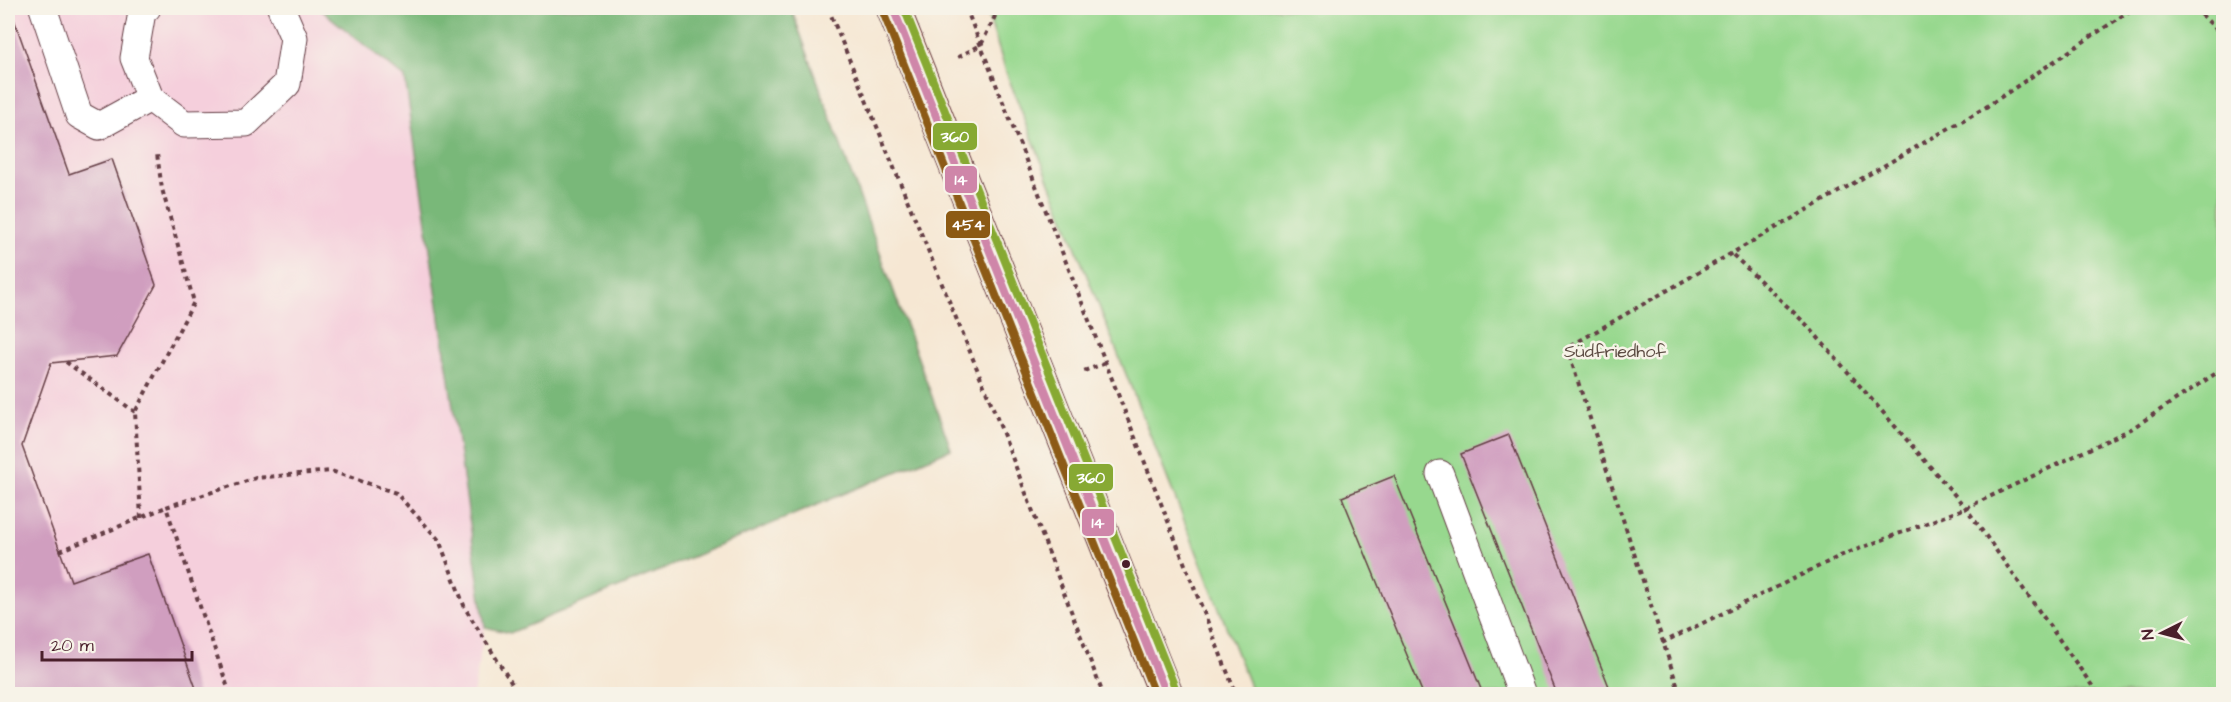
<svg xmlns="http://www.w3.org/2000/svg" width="2231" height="702" font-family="'Architects Daughter',sans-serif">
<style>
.built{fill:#f5cfdc}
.green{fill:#97d88e;stroke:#707c5c;stroke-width:1.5}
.forest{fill:#79b879;stroke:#626c52;stroke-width:1.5}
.building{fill:#d09ebf}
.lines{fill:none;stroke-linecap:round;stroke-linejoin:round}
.lane-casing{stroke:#643d44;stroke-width:29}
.primary-casing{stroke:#643d44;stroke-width:35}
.path{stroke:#643d44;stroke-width:4;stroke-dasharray:4.5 4.5;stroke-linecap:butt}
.lane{stroke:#fff;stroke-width:27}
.primary{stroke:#fbbb8c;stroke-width:33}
.bus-1-casing{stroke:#f7f3e8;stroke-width:12}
.bus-2-casing{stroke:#f7f3e8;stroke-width:12}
.bus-3-casing{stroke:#f7f3e8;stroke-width:12}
.bus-1{stroke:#cf86a9;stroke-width:8}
.bus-2{stroke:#8c5a14;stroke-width:8}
.bus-3{stroke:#87a933;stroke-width:8}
.bus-dot{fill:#4a1f2b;stroke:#f7f3e8;stroke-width:2}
.labels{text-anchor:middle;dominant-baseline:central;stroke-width:5;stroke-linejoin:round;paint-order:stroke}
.park-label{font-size:18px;fill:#5d4d44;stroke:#f7f3e8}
.line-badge{stroke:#f7f3e8;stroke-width:2}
.badge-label{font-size:16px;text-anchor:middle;font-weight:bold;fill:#fff}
</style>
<rect width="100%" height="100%" fill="#f7f3e8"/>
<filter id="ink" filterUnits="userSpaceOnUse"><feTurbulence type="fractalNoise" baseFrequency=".0167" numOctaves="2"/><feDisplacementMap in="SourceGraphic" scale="12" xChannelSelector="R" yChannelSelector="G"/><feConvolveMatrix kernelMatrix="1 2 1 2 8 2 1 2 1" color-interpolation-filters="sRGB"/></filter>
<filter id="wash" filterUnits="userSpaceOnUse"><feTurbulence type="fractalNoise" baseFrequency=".008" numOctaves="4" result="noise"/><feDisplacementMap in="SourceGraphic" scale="24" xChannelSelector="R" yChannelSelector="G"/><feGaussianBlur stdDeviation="1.35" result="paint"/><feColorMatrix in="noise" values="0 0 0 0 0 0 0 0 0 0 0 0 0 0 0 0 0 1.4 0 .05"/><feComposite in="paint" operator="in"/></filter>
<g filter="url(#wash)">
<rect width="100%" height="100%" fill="#f6e7d3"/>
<!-- built -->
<polygon class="built" points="8,8 318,8 405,78 485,627 473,694 8,694"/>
<!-- green -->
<polygon class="green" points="986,8 2223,8 2223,694 1253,694 1006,72"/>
<!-- forest -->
<polygon class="forest" points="319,8 791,8 951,449 510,633 485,627 405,78"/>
<g id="blocks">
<!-- building -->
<g class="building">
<polygon points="8,8 10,8 69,174 112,159 156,285 117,356 51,363 22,446 71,581 148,554 198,694 8,694"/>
<polygon points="1509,435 1612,694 1557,694 1461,454"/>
<polygon points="1394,476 1483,694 1423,694 1342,497"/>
</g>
</g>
</g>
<g filter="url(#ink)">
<use href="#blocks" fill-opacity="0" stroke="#643d44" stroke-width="1.5"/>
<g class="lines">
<defs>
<g id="lane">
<polyline points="43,8 79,115 99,126 150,98"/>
<polyline points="147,8 142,12 134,58 150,98 184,124 246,123 287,84 294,38 281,8"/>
<polyline points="1440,474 1522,694"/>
</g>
<polyline id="primary" points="893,8 1166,694"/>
</defs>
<!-- lane casing -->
<use href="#lane" class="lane-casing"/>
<!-- primary casing -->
<use href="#primary" class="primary-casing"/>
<!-- path -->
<g class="path">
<polyline points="828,8 992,405 1103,694"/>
<polyline points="966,8 1236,694"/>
<polyline points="2195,8 2224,37"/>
<polyline points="958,57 981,45 999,8"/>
<polyline points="1733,255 1807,325 1966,508 2098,694"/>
<polyline points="66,362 135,412"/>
<polyline points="1084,371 1106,363"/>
<polyline points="141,518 135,412 194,302 162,189 157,154"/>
<polyline points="60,551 166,507"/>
<polyline points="1662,643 1840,556 1966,508 2131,429 2224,368"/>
<polyline points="230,694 166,507 256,478 331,471 396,493 439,540 465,608 517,692"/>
<polyline points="1680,694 1567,348 1986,107 2134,8"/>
</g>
<!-- lane -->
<use href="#lane" class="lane"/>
<!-- primary -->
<use href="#primary" class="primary"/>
<defs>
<polyline id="bus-1" points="893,8 1166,694"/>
<polyline id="bus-2" points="883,12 1155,694"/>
<polyline id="bus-3" points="904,8 1176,690"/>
</defs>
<!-- bus-1 casing -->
<use href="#bus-1" class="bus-1-casing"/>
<!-- bus-2 casing -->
<use href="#bus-2" class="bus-2-casing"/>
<!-- bus-3 casing -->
<use href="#bus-3" class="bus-3-casing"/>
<!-- bus-1 -->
<use href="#bus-1" class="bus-1"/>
<!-- bus-2 -->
<use href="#bus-2" class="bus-2"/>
<!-- bus-3 -->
<use href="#bus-3" class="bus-3"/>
</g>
</g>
<!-- markers -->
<circle class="bus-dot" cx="1126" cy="564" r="5"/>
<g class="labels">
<!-- park labels -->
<g class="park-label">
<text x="1615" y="351">Südfriedhof</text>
</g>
</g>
<g class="line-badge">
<rect x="932" y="122" width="46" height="29" rx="6" fill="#87a933"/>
<rect x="944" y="165" width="34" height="29" rx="6" fill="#cf86a9"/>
<rect x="945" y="210" width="46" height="29" rx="6" fill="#8c5a14"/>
<rect x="1068" y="463" width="46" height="29" rx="6" fill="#87a933"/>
<rect x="1081" y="508" width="34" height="29" rx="6" fill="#cf86a9"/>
</g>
<g class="badge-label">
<text x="955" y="142">360</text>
<text x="961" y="185">14</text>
<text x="968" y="230">454</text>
<text x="1091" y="483">360</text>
<text x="1098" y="528">14</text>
</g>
<!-- margin -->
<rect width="2231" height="702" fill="none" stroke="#f7f3e8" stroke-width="30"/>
<!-- north arrow -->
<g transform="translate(2162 633) rotate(264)" stroke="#f7f3e8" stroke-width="4.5" paint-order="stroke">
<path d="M0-4.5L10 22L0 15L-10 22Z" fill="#4a1f2b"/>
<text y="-9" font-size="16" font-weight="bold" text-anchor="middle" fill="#4a1f2b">N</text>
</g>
<!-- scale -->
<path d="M42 651v9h150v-9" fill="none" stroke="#4a1f2b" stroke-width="3"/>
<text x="51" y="651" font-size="18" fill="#4a1f2b" stroke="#f7f3e8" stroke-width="4.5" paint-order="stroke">20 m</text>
</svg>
